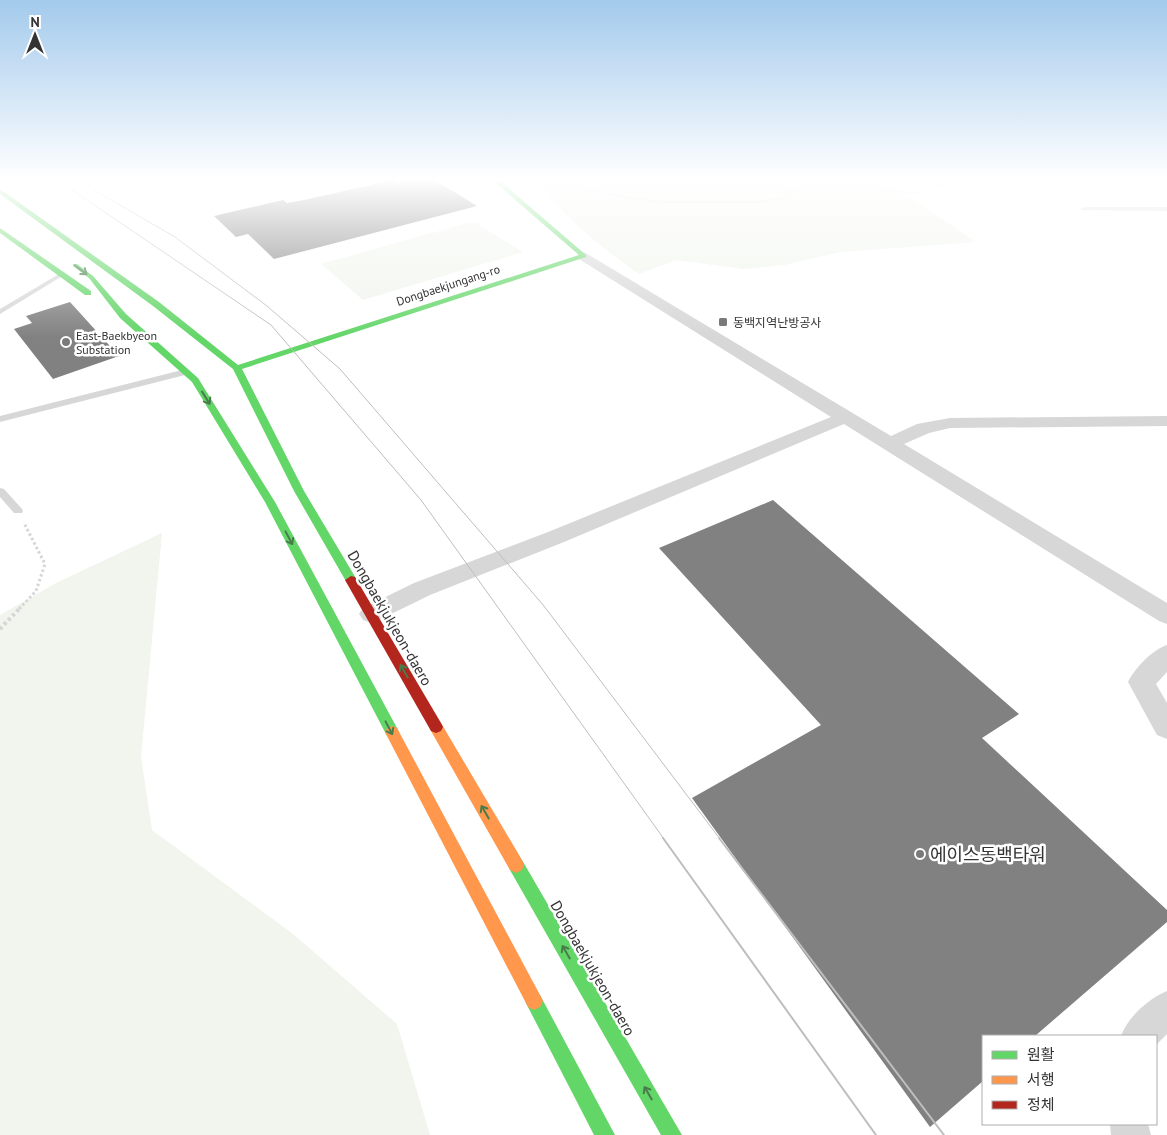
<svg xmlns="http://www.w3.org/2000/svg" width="1167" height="1135" font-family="'PT Sans','Noto Sans KR',sans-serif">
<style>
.green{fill:#f1f5ed}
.building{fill:#818181}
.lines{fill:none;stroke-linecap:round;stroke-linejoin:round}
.path-far2{stroke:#d6d6d6;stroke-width:2;stroke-dasharray:1 1;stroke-linecap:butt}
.path-far1{stroke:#d6d6d6;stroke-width:3;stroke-dasharray:2.5 2.5;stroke-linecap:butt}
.path{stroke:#d6d6d6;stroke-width:4;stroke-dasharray:3 3;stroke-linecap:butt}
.lane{fill:#d7d7d7;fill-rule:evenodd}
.street{fill:#d7d7d7;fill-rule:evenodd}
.fast{fill:#63d668;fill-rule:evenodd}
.slow{fill:#ff974d;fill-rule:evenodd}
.jam{fill:#b3261e;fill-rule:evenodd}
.tram-far1{stroke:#bebebe;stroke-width:1}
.tram{stroke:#bebebe;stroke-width:2}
.oneway{stroke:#497c4b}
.poi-dot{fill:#7a7a7a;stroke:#fff;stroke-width:2}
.labels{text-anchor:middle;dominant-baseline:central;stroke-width:5;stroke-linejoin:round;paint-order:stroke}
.far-street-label{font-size:12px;fill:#333;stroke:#fff}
.far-poi-label{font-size:12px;fill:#333;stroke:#fff;text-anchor:start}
.street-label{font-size:15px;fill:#333;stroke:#fff}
.near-poi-label{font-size:18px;fill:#333;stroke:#fff;text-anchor:start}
</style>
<rect width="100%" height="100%" fill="#fff"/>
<!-- green -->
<g class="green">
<path d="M538,179h345l93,63 -135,10 -57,13 -40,4 -68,-9 -37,14c-37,-26 -77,-56 -101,-95z"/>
<polygon points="467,223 476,223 523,252 363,300 321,264"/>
<polygon points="162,533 141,757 152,830 293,934 397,1024 430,1135 0,1135 0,615 56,583"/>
</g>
<!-- building -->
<g class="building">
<polygon points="412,179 433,179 477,206 274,259 248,234 236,237 214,216 283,200 287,203 304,200 393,180 398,183"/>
<polygon points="70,302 119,356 53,379 14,329 32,323 26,316"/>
<polygon points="773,500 1019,714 982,738 1167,910 1167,922 1035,1036 983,1036 983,1081 930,1127 692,798 821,725 659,548"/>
</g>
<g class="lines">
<!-- path-far2 -->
<g class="path-far2">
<polyline points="541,179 627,198 666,202 758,202 784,198 791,191 805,185 872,188 914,193 933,186 981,179"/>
<polyline points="804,179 805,185"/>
</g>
<!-- path-far1 -->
<polyline class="path-far1" points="19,609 36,591 45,564 24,523"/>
<!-- path -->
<polyline class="path" points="0,629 21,607"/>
<!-- lane -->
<g class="lane">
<polygon points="249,179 257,181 277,179 256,185"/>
<polygon points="1083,207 1167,207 1167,211 1081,210 1081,208"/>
<polygon points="59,274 64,275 0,314 0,309"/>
<polygon points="186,369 190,372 189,374 0,422 0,416"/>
<polygon points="0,488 4,489 22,509 23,511 22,513 14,513 0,497"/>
</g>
<!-- street -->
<g class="street">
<polygon points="584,252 891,436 917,424 950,418 1167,416 1167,426 950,428 929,433 904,444 1167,603 1167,624 1159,621 844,424 564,542 430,595 379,620 371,623 363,620 359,614 363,608 414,583 548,532 831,417 579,259 577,256"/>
<path d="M1167,645v27l-11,12 11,19v36l-10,-4 -29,-53c7,-14 24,-32 39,-37z"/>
<path d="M1167,991v43l-11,11v-9h-35c7,-19 27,-37 46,-45z"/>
<polygon points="1110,1124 1148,1124 1151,1135 1111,1135"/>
</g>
<!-- fast -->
<g class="fast">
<polygon points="491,179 498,179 586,255 586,257 242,369 304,491 357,580 351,584 347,583 294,491 233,369 153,306 0,194 0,189 159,302 238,365 579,255"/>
<polygon points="0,228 91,291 91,295 85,295 0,233"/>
<polygon points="73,264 77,264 93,276 126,314 198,378 275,502 397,728 399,732 397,736 392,738 387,736 265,502 192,382 120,318 89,278 73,266"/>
<polygon points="516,857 522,860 682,1135 661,1135 510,870 508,865 510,860"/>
<polygon points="534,992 540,995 615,1135 594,1135 528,1007 525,1001 528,995"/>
</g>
<!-- slow -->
<g class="slow">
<polygon points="436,721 441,723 522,860 524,865 522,870 516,873 510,870 431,731 429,727 431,723"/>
<polygon points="392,726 397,728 540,995 543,1001 540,1007 534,1010 528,1007 387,736 385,732 387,728"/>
</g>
<!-- jam -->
<polygon class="jam" points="351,576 355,577 441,723 443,727 441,731 436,733 431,731 345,580"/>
<!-- tram-far1 -->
<g class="tram-far1">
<polyline points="56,179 271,325 421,500 664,839"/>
<polyline points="75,179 175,237 267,306 340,369 544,606 720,839"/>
</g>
<!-- tram -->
<g class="tram">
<polyline points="663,838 876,1135"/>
<polyline points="719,838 944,1135"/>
</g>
</g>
<!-- one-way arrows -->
<defs><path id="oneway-shaft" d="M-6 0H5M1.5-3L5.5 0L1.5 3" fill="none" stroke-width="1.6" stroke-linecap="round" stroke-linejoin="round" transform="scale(1.25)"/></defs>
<g class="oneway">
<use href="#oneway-shaft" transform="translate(81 270) rotate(37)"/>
<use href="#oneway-shaft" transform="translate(206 398) rotate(58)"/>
<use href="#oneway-shaft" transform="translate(289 538) rotate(62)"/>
<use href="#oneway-shaft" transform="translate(404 671) rotate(-120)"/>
<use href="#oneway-shaft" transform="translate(389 728) rotate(62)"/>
<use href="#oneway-shaft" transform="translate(485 812) rotate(-120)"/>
<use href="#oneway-shaft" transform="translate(566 952) rotate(-120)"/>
<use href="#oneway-shaft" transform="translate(648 1093) rotate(-120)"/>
</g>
<!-- sky -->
<linearGradient id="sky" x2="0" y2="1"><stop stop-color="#a3caec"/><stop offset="0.53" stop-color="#fff"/><stop offset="1" stop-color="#fff" stop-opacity="0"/></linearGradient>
<rect width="1167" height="338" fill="url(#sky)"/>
<!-- markers -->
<g class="poi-dot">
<rect x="718" y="317" width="10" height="10" rx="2.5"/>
<circle cx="66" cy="342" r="5"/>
<circle cx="920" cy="854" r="5"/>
</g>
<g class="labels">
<!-- far-street labels -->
<g class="far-street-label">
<text transform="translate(448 285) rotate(-18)">Dongbaekjungang-ro</text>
</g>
<!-- far-poi labels -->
<g class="far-poi-label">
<text x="733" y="322">동백지역난방공사</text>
<text x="76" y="335">East-Baekbyeon<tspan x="76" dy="14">Substation</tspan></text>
</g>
<!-- street labels -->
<g class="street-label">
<text transform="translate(390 618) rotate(60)">Dongbaekjukjeon-daero</text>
<text transform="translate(593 968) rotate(60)">Dongbaekjukjeon-daero</text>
</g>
<!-- near-poi labels -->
<g class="near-poi-label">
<text x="930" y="854">에이스동백타워</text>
</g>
</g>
<!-- legend -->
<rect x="982" y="1035" width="175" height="90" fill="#ffffff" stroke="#adadad"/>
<rect x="992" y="1051" width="25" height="8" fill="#63d668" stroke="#adadad"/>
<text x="1027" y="1060" font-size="15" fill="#333333">원활</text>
<rect x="992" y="1076" width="25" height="8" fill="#ff974d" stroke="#adadad"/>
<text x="1027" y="1085" font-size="15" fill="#333333">서행</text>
<rect x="992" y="1101" width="25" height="8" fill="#b3261e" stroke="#adadad"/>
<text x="1027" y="1110" font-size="15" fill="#333333">정체</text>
<!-- north arrow -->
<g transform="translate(35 35)" stroke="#ffffff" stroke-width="4" paint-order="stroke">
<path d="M0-4L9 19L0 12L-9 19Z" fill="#333333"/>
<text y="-8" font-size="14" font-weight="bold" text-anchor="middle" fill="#333333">N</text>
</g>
</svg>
